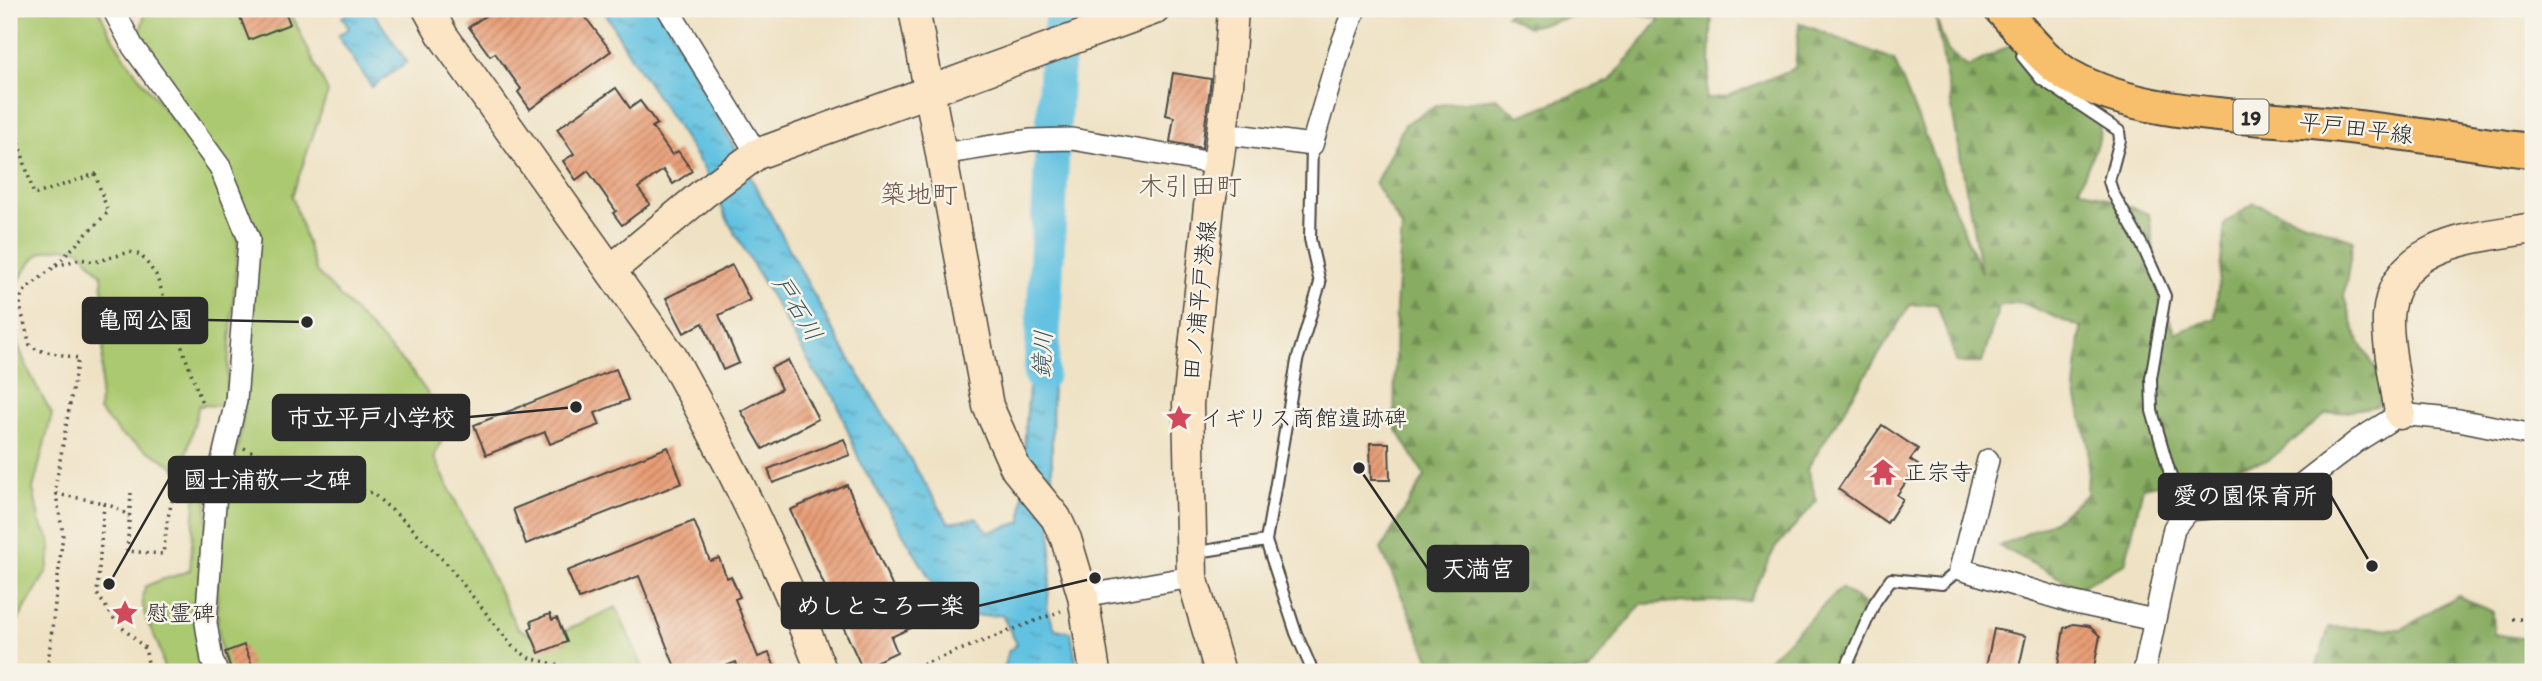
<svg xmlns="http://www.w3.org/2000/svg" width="2542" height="681" font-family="Itim,'Klee One',sans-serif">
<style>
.green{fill:#abc970;stroke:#6b7a4e;stroke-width:2}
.forest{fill:url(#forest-firs);stroke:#5a6c46;stroke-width:2}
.water{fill:url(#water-ripples);stroke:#477686;stroke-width:2}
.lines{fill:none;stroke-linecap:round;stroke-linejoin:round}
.river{stroke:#63c2e1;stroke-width:35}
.building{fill:url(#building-hatch)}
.lane-casing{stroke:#484642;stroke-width:14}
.street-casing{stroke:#484642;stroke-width:24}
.secondary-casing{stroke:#484642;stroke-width:33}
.primary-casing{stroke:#484642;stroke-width:37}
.path{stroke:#484642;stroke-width:3.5;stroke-dasharray:2 5;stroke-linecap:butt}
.lane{stroke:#fff;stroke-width:10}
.street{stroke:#fff;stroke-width:21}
.secondary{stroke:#fce5c4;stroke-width:30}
.primary{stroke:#f7bf6c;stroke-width:33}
.labels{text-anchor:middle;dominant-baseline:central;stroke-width:5;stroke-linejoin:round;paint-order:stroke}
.shield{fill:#f7f3e8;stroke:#686764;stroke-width:2}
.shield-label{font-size:21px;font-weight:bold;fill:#2b2b2b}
.street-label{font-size:23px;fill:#2b2b2b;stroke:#f7f3e8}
.poi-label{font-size:23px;fill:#2b2b2b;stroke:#f7f3e8;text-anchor:start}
.water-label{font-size:24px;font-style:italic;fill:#3c5862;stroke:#f7f3e8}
.quarter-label{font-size:26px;fill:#6d5346;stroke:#f7f3e8}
.leader{fill:none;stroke:#2b2b2b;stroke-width:2.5}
.callout-dot{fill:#2b2b2b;stroke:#f7f3e8;stroke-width:2.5}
.callout{fill:#2b2b2b;stroke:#2b2b2b;stroke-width:2.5}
.callout-label{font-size:24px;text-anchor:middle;font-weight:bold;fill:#fff}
</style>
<defs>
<pattern id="forest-firs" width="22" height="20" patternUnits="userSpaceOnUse" patternTransform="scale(1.75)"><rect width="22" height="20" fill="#88ad62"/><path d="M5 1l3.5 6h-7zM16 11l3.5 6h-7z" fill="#6f8d51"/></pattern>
<pattern id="water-ripples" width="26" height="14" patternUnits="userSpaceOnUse" patternTransform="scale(1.75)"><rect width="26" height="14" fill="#63c2e1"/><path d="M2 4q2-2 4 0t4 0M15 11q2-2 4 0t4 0" fill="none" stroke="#529eb7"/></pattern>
<pattern id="building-hatch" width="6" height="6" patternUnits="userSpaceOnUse" patternTransform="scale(1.75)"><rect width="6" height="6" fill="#e89e77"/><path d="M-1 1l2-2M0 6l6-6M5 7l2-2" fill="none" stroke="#bc8162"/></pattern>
</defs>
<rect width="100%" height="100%" fill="#f7f3e8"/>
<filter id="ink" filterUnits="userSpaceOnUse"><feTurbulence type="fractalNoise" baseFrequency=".0143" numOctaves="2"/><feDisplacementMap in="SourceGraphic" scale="14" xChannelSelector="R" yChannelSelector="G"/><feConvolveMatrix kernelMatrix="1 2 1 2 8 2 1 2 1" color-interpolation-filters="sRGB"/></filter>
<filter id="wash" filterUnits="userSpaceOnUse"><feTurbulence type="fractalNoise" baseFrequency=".00686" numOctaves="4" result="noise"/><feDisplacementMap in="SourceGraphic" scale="28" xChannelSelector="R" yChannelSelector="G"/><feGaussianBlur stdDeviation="1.57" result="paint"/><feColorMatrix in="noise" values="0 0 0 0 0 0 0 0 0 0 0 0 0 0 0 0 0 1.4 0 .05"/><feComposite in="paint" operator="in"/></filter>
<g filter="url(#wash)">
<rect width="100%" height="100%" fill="#efe2c4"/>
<!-- green -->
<g class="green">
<path d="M9,9h90c32,83 128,146 139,235l-13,162 -26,-1 -17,66 21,7 4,5 1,189h-44c-1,-7 -2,-15 -4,-22 -8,-23 -23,-38 -15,-63 15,-9 30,-9 45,-17l6,-81 -24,-24 -51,-30 -22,-24 6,-86 -3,-50 -23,-26c-47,-5 -47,12 -70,48z"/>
<path d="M146,9h143l39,83 -36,104 24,75 97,102 36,51 -15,33 83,171 26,13 73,-34 29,65h-418c-19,-56 -7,-119 0,-177l2,-5 8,-3 -6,-10 11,-51 14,-187 -118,-198z"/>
<path d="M9,312c7,38 24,69 43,102l-19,75 7,34 10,16 1,11 -4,21 -31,53 -7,25z"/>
</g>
<!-- forest -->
<g class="forest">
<polygon points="1512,9 1608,9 1528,27 1506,15"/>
<polygon points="1618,9 1712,9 1710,64 1706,99 1728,96 1795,68 1799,23 1894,60 1981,273 1936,19 1948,51 1968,67 2013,44 2101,104 2099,139 2079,188 2149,214 2160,300 2176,333 2215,318 2225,223 2254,203 2353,240 2344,297 2357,337 2386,386 2377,406 2326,414 2269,460 2143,487 2125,564 2078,588 2000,546 2054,521 2087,494 2089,448 2075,390 2081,328 2020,302 1999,306 1982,363 1957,363 1937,304 1910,305 1807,469 1817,501 1775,548 1749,600 1641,604 1588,672 1435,672 1381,549 1425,476 1394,425 1396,307 1402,227 1375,184 1405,124 1438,105 1496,98 1519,116 1610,81 1660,19"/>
<polygon points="1841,588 1863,603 1858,633 1831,672 1745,672 1765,663"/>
<polygon points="2458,596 2493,612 2494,634 2533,640 2533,672 2315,672 2329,627 2402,629"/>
</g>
<!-- water -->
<g class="water">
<polygon points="354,9 371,9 407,62 372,87 338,36 349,28 342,17"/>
<polygon points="603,9 660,9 841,345 949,523 976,518 989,532 1022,522 1025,434 1034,331 1053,325 1051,569 1047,608 1055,629 1071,632 1078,672 1002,672 1008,652 1017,644 1002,615 953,617 860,462 835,398 817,376 728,221 703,167 626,49"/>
</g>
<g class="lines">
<!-- river -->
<polyline class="river" points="1041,375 1056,70 1063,9"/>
</g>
<g id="blocks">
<!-- building -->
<g class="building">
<polygon points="237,9 284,9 290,24 249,40"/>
<polygon points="495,9 583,9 583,14 611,51 530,109 518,92 521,89 495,53 490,56 469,27"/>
<polygon points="1173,73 1211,79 1202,148 1170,142 1174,117 1166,115"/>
<polygon points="616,88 630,108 640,101 657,124 652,127 672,155 678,151 692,171 673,184 663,170 638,188 650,204 622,225 613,213 616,211 588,171 576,180 563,161 574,154 557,129"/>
<polygon points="732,265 750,300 719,315 739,363 723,370 703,323 684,333 666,298"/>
<polygon points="788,360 818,419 763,449 741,411 781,389 771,368"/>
<polygon points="616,369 628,400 595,413 600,425 550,444 545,432 486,455 474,425"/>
<polygon points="1882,425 1918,449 1910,460 1918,465 1897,495 1903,499 1887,523 1838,489"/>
<polygon points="844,439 850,455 773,483 768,469"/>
<polygon points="1370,443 1389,443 1390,480 1371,480"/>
<polygon points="668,447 682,483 526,544 513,509"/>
<polygon points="847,485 911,628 891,637 897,652 862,668 790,510"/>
<polygon points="694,521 710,561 719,558 727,578 731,576 740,597 735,599 758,657 769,653 777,672 722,672 737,665 736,662 710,672 677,672 639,576 579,599 567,571"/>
<polygon points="550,614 552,620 557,618 567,642 539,653 529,629 533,627 531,621"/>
<polygon points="2073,624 2089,626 2100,636 2093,672 2057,672 2064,628"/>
<polygon points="1994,629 2026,636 2018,672 1985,672"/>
<polygon points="244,645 252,665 232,672 225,652"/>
</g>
</g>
</g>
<g filter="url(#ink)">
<use href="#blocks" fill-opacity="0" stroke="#484642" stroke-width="2"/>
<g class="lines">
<defs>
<g id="lane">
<polyline points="2022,56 2041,79 2119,131 2120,140 2109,181 2113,193 2142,245 2165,296 2151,378 2152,411 2175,491 2188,510"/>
<polyline points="1312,145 1310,239 1320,283 1297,361 1266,541 1296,633 1313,672"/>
<polyline points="1192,553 1266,541"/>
<polyline points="1844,672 1875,602 1891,579 1942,584 1960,569"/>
</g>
<g id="street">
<polyline points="113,9 133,47 220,167 249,239 236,401 217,483 213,528 206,623 212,660 217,672"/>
<polyline points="668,9 757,154"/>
<polyline points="1222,133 1312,145 1340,49 1355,9"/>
<polyline points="942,154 1030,140 1072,139 1218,164"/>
<polyline points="1988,460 1960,569 2071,602 2154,620"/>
<polyline points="1083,596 1192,577"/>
<polyline points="2144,672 2174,528 2188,510 2265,503 2298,487 2357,441 2400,414 2459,420 2533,435"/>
</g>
<g id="secondary">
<path d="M428,9l15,27 229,321c56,101 108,207 150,315"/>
<polyline points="914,9 988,406 1016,469 1056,518 1066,539 1083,596 1095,672"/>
<polyline points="611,270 704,193 757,154 1155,9"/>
<path d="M2400,414c-4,-29 -13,-69 -12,-97 5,-76 87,-79 145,-89"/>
<polyline points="1220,672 1192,577 1188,404 1209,206 1218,164 1228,85 1233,9"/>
</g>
<path id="primary" d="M2001,9c20,21 43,52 68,67 70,40 170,39 249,47 72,7 143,19 215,28"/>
</defs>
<!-- lane casing -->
<use href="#lane" class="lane-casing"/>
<!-- street casing -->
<use href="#street" class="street-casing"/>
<!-- secondary casing -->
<use href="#secondary" class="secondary-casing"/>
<!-- primary casing -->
<use href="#primary" class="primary-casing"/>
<!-- path -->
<g class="path">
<polyline points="9,109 34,195 95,174 108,212 54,267 26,289 21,297 20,306 30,345 37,350 78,358 55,489 63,534 47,672"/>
<polyline points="56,266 80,259 95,262 130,252 141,255 156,275 203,406"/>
<polyline points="244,448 273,461 372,493 408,524 447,564 512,646 529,658 587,672"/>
<polyline points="131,493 127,551 163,554 168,517 180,470"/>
<path d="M56,494c22,5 56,6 73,23"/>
<polyline points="104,504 97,594 117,623 145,648 150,672"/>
<polyline points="2512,619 2533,619"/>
<polyline points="903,672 1061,611"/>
</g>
<!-- lane -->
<use href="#lane" class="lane"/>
<!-- street -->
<use href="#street" class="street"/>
<!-- secondary -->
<use href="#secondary" class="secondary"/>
<!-- primary -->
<use href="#primary" class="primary"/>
</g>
</g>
<!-- icons -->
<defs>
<symbol id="sight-bare" viewBox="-9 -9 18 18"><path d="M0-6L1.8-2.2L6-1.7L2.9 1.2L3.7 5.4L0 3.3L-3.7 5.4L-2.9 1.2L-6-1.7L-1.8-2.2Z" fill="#d1495b" stroke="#f7f3e8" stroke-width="2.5" paint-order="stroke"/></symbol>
<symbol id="temple-bare" viewBox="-9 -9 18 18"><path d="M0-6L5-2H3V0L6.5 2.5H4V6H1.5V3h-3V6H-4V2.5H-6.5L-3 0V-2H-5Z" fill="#d1495b" stroke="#f7f3e8" stroke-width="2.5" paint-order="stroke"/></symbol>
</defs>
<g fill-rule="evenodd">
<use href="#sight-bare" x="1160" y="399" width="38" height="38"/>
<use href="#temple-bare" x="1864" y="453" width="38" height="38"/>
<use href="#sight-bare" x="106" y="594" width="38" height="38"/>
</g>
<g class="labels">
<!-- shield labels -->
<rect class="shield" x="2233.5" y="99.5" width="35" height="35" rx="5"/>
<g class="shield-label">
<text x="2251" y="117">19</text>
</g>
<!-- street labels -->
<g class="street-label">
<text transform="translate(2356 128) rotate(7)">平戸田平線</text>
<text transform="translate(1199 300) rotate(-84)">田ノ浦平戸港線</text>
</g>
<!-- poi labels -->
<g class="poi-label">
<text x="1200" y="418">イギリス商館遺跡碑</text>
<text x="1904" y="472">正宗寺</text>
<text x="146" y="613">慰霊碑</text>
</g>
<!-- water labels -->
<g class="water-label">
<text transform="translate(798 308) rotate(59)">戸石川</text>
<text transform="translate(1042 354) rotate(-87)">鏡川</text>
</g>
<!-- quarter labels -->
<g class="quarter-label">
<text x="1190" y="186">木引田町</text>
<text x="919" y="194">築地町</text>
</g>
</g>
<!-- callouts -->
<path class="leader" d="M307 322L207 320M576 407L469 417M109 584L169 479M2372 566L2331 496M1359 468L1428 569M1095 578L978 606"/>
<g class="callout-dot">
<circle cx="307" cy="322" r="7"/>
<circle cx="576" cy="407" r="7"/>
<circle cx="109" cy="584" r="7"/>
<circle cx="2372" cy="566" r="7"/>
<circle cx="1359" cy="468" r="7"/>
<circle cx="1095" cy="578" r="7"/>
</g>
<g class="callout">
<rect x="83" y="298" width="124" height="45" rx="7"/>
<rect x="273" y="395" width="196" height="45" rx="7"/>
<rect x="169" y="457" width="196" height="45" rx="7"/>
<rect x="2159" y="474" width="172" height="45" rx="7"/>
<rect x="1428" y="546" width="100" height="45" rx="7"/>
<rect x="782" y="583" width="196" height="45" rx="7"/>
</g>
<g class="callout-label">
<text x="145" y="328">亀岡公園</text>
<text x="371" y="426">市立平戸小学校</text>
<text x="267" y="488">國士浦敬一之碑</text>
<text x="2245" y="504">愛の園保育所</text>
<text x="1478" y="577">天満宮</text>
<text x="880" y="614">めしところ一楽</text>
</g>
<!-- margin -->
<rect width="2542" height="681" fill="none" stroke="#f7f3e8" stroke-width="35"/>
</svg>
